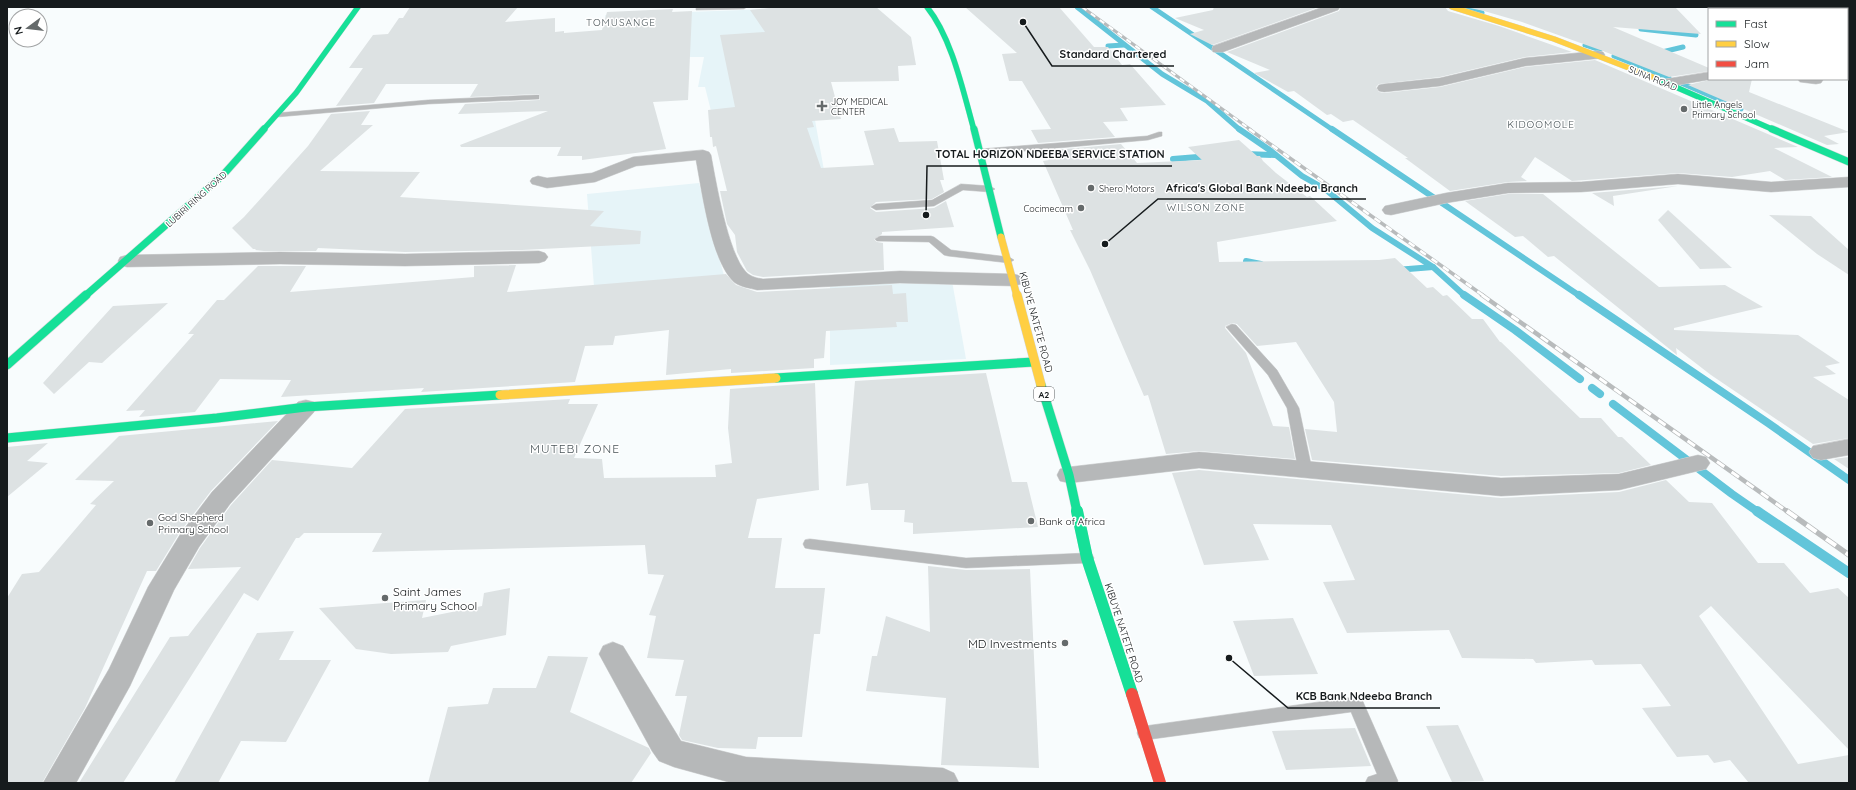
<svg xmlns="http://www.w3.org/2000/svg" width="1856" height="790" font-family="Quicksand,sans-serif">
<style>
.built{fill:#e6f4f8}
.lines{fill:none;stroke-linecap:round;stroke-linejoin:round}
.stream-far3{stroke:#62c5da;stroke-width:5}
.stream-far2{stroke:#62c5da;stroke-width:6}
.stream-far1{stroke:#62c5da;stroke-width:8}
.stream{stroke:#62c5da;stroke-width:10}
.building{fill:#dde2e3}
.lane-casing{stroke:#d5d7d8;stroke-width:1}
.street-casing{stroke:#d5d7d8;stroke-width:1}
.fast-far3-casing{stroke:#d5d7d8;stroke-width:6}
.fast-far2-casing{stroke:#d5d7d8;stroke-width:8}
.fast-far1-casing{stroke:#d5d7d8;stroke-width:10}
.fast-casing{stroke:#d5d7d8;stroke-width:12}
.slow-far2-casing{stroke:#d5d7d8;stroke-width:6}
.slow-far1-casing{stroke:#d5d7d8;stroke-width:8}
.slow-casing{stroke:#d5d7d8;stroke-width:10}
.jam-casing{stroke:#d5d7d8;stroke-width:12}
.lane{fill:#b6b8b9;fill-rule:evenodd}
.street{fill:#b6b8b9;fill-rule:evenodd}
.fast-far3{stroke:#16e098;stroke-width:5.5}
.fast-far2{stroke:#16e098;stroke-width:7}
.fast-far1{stroke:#16e098;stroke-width:9}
.fast{stroke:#16e098;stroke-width:12}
.slow-far2{stroke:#ffcf43;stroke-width:5.5}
.slow-far1{stroke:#ffcf43;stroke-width:7}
.slow{stroke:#ffcf43;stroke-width:9}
.jam{stroke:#f24e42;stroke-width:12}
.rail-far3-casing{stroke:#b8bbbc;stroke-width:3}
.rail-far2-casing{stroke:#b8bbbc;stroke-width:3.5}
.rail-far1-casing{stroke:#b8bbbc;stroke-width:4.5}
.rail-casing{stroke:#b8bbbc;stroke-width:5.5}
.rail-far3{stroke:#fff;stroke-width:2;stroke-dasharray:5.5;stroke-linecap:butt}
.rail-far2{stroke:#fff;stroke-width:2.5;stroke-dasharray:7;stroke-linecap:butt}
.rail-far1{stroke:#fff;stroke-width:3;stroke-dasharray:9;stroke-linecap:butt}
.rail{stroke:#fff;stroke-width:4;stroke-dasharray:12;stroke-linecap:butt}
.poi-dot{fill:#656a6b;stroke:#fff;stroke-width:1.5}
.labels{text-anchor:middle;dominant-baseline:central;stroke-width:3;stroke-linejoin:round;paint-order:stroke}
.far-street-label{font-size:9px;fill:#161b1d;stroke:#fff}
.far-poi-label{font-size:9px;fill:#161b1d;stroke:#fff;text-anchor:start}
.shield{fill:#fff;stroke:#5c5f61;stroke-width:1}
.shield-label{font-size:9px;font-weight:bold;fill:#161b1d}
.far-quarter-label{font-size:10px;letter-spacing:1px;fill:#4a5559;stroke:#fff}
.street-label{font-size:10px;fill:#161b1d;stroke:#fff}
.poi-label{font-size:10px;fill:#161b1d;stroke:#fff;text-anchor:start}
.quarter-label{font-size:12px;letter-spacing:1px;fill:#4a5559;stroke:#fff}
.near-poi-label{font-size:12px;fill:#161b1d;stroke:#fff;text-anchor:start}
.leader{fill:none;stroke:#161b1d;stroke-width:1.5}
.callout-dot{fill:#161b1d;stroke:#fff;stroke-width:1.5}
.callout-label{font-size:11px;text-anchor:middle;font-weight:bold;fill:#161b1d;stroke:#fff;stroke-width:3;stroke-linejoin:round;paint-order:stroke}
</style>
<rect width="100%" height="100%" fill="#f8fcfd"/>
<!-- built -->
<g class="built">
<polygon points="770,9 806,70 834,226 742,235 705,87 698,87 704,57 615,57 605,15"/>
<polygon points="699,183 726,283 595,300 587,194"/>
<polygon points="952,281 966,359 830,365 830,286"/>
</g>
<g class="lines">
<!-- stream-far3 -->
<g class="stream-far3">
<polyline points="1077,7 1162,74 1207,101 1240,130"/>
<polyline points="1152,7 1333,130"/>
<polyline points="1466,8 1482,13"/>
<polyline points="1641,29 1696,35"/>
<polyline points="1585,45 1600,50"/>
<polyline points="1108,46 1124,45"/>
<polyline points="1658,53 1683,47"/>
<polyline points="1614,56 1669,78"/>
<polyline points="1681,83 1741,109"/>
</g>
<!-- stream-far2 -->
<g class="stream-far2">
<polyline points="1239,129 1271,151 1302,176 1325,189 1372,228 1433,267 1465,296"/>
<polyline points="1332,129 1580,296"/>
<polyline points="1245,154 1275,155"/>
<polyline points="1173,159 1210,156"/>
<polyline points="1246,261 1261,264"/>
<polyline points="1396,270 1433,267"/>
</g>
<!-- stream-far1 -->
<g class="stream-far1">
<polyline points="1464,295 1515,330 1580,379"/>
<polyline points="1579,295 1768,423 1849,480"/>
<polyline points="1592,388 1600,394"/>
<polyline points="1613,404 1732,494 1758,512"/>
</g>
<!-- stream -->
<polyline class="stream" points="1757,511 1849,573"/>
</g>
<!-- building -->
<g class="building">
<polygon points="410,7 518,7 505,22 555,18 555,32 564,31 564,33 602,30 607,12 673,9 672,12 692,11 688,100 653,102 666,149 582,160 582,156 557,156 561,147 461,147 460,145 548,111 458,114 465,104 539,100 540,99 539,94 470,97 478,84 386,84 374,103 336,106 363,68 349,68 373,35 388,34 399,18 403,18"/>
<polygon points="778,7 876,7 911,37 916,65 898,66 899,81 831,82 841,119 812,121 814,127 807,128 821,168 874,165 864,131 894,128 899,142 937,141 944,180 940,180 944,192 932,199 876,202 870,208 876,212 934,208 946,201 954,227 882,232 882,234 874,239 877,242 883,243 884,270 763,277 753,275 747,271 737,252 735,235 727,224 720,191 727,191 716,146 713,147 712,137 710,137 708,110 735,107 720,35 765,32 750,10"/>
<polygon points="965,7 1059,7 1094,47 1108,47 1122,65 1130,64 1166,105 1120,108 1128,121 1103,122 1115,137 1038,143 1031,130 1051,129 1022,81 1009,81 1002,54 1017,53"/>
<polygon points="1214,7 1319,7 1212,45 1190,34 1204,30 1175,18 1213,10"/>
<polygon points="1341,7 1445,7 1448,11 1499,26 1572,52 1525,57 1440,77 1379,84 1376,87 1379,92 1384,93 1440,87 1525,67 1595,60 1798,147 1774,148 1832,177 1785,180 1770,171 1732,177 1678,173 1572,181 1535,157 1521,177 1527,181 1508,182 1450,191 1405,158 1408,158 1353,120 1343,122 1331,114 1327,115 1294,91 1288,92 1254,73 1270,70 1227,52 1339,11"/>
<polygon points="1465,7 1675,7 1701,34 1613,27 1709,68 1709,71 1669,77 1603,51 1522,22 1484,11"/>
<polygon points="1714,79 1752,79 1749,92 1849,132 1824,136 1839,144 1827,145 1688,85"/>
<polygon points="370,111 361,125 373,125 320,171 420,172 400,197 604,211 590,226 641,231 640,244 522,250 405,252 318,248 316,251 264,251 255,250 256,249 253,249 232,228 244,217 308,146 331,114"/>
<polygon points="1239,140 1257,156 1260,156 1263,161 1276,173 1307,197 1310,196 1337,221 1217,242 1219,262 1379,260 1395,258 1427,288 1433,287 1443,296 1447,295 1472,319 1483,319 1500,342 1501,342 1580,418 1601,418 1618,437 1622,437 1651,465 1619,473 1501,476 1312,460 1305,429 1337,432 1334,402 1296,342 1257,346 1237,324 1232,323 1225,326 1225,328 1246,353 1273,426 1289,427 1295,459 1199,451 1166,454 1148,395 1144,396 1090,270 1070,230 1073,230 1043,161 1049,160 1043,151 1121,144 1137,163 1202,160 1188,147"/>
<polygon points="1678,186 1613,196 1614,206 1592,193"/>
<polygon points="1508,194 1543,194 1659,287 1725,285 1763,307 1674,328 1674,330 1798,335 1840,363 1825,366 1836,374 1813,377 1849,400 1849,438 1813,444 1711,375 1676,348 1677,355 1554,256 1548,257 1523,236 1515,237 1465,201"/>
<polygon points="1668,210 1732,268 1700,269 1658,220"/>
<polygon points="1769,215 1811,216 1849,250 1849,275 1817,254"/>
<polygon points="516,265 507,292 726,274 736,285 757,292 892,285 893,294 906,293 908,322 896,322 897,327 826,331 824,358 814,359 814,368 731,373 731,369 666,375 669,330 615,336 613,345 585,346 575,382 421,392 424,388 281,397 291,380 220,379 195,412 139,417 145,410 126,411 194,334 188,334 217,300 224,300 258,266 306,266 290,292 474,277 474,266"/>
<polygon points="168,303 102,363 89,362 54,394 43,383 113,306"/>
<polygon points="986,373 1012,482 1027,482 1038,527 913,534 913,523 904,522 905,510 871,510 868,483 846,486 855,381"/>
<polygon points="815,383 819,490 757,499 748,538 782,538 775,588 825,588 820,634 814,634 802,737 758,737 756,749 718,748 682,740 679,735 687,696 675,696 684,660 647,658 656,616 649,615 664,575 648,574 645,545 372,552 382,533 304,533 299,538 296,538 258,601 244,593 123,783 79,783 170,637 188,636 241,567 188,569 200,548 231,505 272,460 352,468 405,409 570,399 568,404 598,404 574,458 602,459 604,478 716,477 715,465 732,463 728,428 730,389"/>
<polygon points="278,421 211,491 180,532 156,571 147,571 85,708 42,783 7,783 7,598 22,574 39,572 96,505 90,504 114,481 75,480 119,436"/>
<polygon points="48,443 27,461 48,463 7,497 7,447"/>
<polygon points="1849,457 1849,469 1834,459"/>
<polygon points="1199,470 1501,498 1619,492 1666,480 1689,502 1712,503 1758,563 1784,563 1810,593 1838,588 1849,598 1849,750 1711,606 1699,616 1798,764 1849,755 1849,783 1749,783 1730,760 1714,763 1708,755 1677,757 1642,708 1671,706 1641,664 1595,665 1592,660 1536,663 1533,659 1462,658 1449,630 1347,633 1323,582 1355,580 1331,525 1253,524 1269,560 1204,565 1172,473"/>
<polygon points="928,566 966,570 1030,569 1039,768 941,765 946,698 866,691 872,656 877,656 886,616 930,632"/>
<polygon points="510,588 506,635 451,646 448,652 391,654 356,649 319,608 426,600 422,618 482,606 484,593"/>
<polygon points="1293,618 1318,674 1254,676 1233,621"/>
<polygon points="294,631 279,660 331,660 286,742 241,741 218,783 174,783 257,633"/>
<polygon points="548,656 588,657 570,712 649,748 651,753 631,783 428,783 448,707 488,704 493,688 536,688"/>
<polygon points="1458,725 1484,781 1452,782 1426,726"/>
<polygon points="1355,728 1371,766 1286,770 1272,731"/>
</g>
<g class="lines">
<defs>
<g id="lane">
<polygon points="698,7 747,7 744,9 696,10 696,8"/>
<polygon points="536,95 539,95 539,99 428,104 277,117 273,115 277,113 428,100"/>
<polygon points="1159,132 1162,132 1162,136 1148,140 980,155 976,152 980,149 1147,136"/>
<polygon points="961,184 990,186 995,189 990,192 963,190 934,206 876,210 871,207 876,204 932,200"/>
<polygon points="880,236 931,236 934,237 951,250 1009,257 1014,260 1009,263 948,256 944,255 929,242 877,241 875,239"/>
<polygon points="1232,324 1236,325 1277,370 1299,408 1312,469 1310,472 1305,473 1300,472 1298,469 1287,408 1268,375 1226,327"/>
<polygon points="810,539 966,558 1087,553 1092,554 1094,558 1092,562 1087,563 966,568 810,549 805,548 803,544 805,540"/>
<polygon points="1356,697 1362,699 1364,704 1398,781 1397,783 1365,783 1368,777 1377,774 1351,712 1145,740 1139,738 1137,733 1139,728 1145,726"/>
</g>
<g id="street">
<polygon points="1323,7 1340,7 1338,10 1223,52 1213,52 1212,49 1213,46"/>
<polygon points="1598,51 1603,52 1605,55 1603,58 1525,66 1440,86 1384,92 1379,91 1377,88 1379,85 1384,84 1440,78 1525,58"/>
<polygon points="1709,72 1709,79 1713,79 1666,87 1661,86 1659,83 1661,80 1666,79"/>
<polygon points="1798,79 1822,79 1823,80 1821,83 1816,84 1800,82"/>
<path d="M703,150l6,2 2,3c5,27 17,98 35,117 5,5 11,6 17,7l137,-8 114,3 7,2 2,4 -2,4 -7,2 -114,-3 -143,7c-7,-2 -17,-3 -23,-8 -23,-21 -32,-91 -38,-122l-60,6 -41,16 -48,6 -15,-4 -2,-3 2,-3 6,-2 9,2 45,-5 41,-16z"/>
<polygon points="1678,174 1771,182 1849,177 1849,187 1771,192 1678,184 1581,192 1508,193 1446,203 1391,215 1385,214 1382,210 1385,206 1446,193 1508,183 1581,182"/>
<polygon points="539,251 545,253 548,257 545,261 539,263 405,266 280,264 127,267 120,265 118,261 120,257 127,255 280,252 405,254"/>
<polygon points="306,400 314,402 317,407 314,412 230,504 199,547 174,590 130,686 76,783 43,783 109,669 148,587 181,533 212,492 298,402"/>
<polygon points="1849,439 1849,455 1821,460 1813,458 1809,452 1813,446"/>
<polygon points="1199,452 1501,478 1619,474 1698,455 1706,457 1710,463 1706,469 1619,490 1501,496 1199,468 1069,483 1060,481 1057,475 1060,469 1069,467"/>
<polygon points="613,642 623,646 681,741 746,757 943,768 954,773 959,783 732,783 674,767 659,761 652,751 599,654 603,646"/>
</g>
<g id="fast-far3">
<path d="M927,7c25,31 36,84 47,123"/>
<polyline points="1655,78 1774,130"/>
<polyline points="263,130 296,93 358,7"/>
</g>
<g id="fast-far2">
<polyline points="974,129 1001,237"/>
<polyline points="1772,129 1849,162"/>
<polyline points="85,296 223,175 264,129"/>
</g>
<g id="fast-far1">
<polyline points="7,365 86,295"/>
<polyline points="776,378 1034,362"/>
<polyline points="1041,385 1069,475 1077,512"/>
<polyline points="7,438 217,418 306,407 500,395"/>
</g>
<polyline id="fast" points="1077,511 1087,558 1132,694"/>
<polyline id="slow-far2" points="1452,7 1554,39 1655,78"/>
<polyline id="slow-far1" points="1001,237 1017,296"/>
<g id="slow">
<polyline points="1017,295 1041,385"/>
<polyline points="500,395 776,378"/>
</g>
<polyline id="jam" points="1132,694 1160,783"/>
</defs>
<!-- lane casing -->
<use href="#lane" class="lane-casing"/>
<!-- street casing -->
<use href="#street" class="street-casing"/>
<!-- fast-far3 casing -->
<use href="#fast-far3" class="fast-far3-casing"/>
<!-- fast-far2 casing -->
<use href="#fast-far2" class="fast-far2-casing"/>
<!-- fast-far1 casing -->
<use href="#fast-far1" class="fast-far1-casing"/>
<!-- fast casing -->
<use href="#fast" class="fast-casing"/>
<!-- slow-far2 casing -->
<use href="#slow-far2" class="slow-far2-casing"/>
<!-- slow-far1 casing -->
<use href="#slow-far1" class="slow-far1-casing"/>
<!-- slow casing -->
<use href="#slow" class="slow-casing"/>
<!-- jam casing -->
<use href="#jam" class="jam-casing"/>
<!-- lane -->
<use href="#lane" class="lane"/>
<!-- street -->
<use href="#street" class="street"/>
<!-- fast-far3 -->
<use href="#fast-far3" class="fast-far3"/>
<!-- fast-far2 -->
<use href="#fast-far2" class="fast-far2"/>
<!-- fast-far1 -->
<use href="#fast-far1" class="fast-far1"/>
<!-- fast -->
<use href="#fast" class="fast"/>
<!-- slow-far2 -->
<use href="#slow-far2" class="slow-far2"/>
<!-- slow-far1 -->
<use href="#slow-far1" class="slow-far1"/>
<!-- slow -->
<use href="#slow" class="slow"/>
<!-- jam -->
<use href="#jam" class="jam"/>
<defs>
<polyline id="rail-far3" points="1082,7 1251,130"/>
<polyline id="rail-far2" points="1249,129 1484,296"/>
<polyline id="rail-far1" points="1482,295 1788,512"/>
<polyline id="rail" points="1787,511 1849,555"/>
</defs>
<!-- rail-far3 casing -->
<use href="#rail-far3" class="rail-far3-casing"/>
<!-- rail-far2 casing -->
<use href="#rail-far2" class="rail-far2-casing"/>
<!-- rail-far1 casing -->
<use href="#rail-far1" class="rail-far1-casing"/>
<!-- rail casing -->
<use href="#rail" class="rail-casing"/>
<!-- rail-far3 -->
<use href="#rail-far3" class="rail-far3"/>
<!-- rail-far2 -->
<use href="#rail-far2" class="rail-far2"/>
<!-- rail-far1 -->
<use href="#rail-far1" class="rail-far1"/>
<!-- rail -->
<use href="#rail" class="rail"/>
</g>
<!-- markers -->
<g class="poi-dot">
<path d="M820 100h4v4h4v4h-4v4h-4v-4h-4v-4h4z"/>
<circle cx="1684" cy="109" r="4"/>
<circle cx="1091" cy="188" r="4"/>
<circle cx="1081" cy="208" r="4"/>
<circle cx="1031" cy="521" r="4"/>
<circle cx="150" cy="523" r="4"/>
<circle cx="385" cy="598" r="4"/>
<circle cx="1065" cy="643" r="4"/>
</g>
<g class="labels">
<!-- far-street labels -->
<g class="far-street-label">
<text transform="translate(1653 78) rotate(22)">SUNA ROAD</text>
<text transform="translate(196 199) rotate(-42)">LUBIRI RING ROAD</text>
</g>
<!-- far-poi labels -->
<g class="far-poi-label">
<text x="831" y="101">JOY MEDICAL<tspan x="831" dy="10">CENTER</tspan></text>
<text x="1692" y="104">Little Angels<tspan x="1692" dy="10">Primary School</tspan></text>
<text x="1099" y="188">Shero Motors</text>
<text x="1073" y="208" text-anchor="end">Cocimecam</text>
</g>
<!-- shield labels -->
<rect class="shield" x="1034" y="387" width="20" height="14" rx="3"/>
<g class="shield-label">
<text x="1044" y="394">A2</text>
</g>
<!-- far-quarter labels -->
<g class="far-quarter-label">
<text x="621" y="22">TOMUSANGE</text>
<text x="1541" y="124">KIDOOMOLE</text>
<text x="1206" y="207">WILSON ZONE</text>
</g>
<!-- street labels -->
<g class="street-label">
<text transform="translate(1036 322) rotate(75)">KIBUYE NATETE ROAD</text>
<text transform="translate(1124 633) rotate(72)">KIBUYE NATETE ROAD</text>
</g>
<!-- poi labels -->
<g class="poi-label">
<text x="158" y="517">God Shepherd<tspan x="158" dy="12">Primary School</tspan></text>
<text x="1039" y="521">Bank of Africa</text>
</g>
<!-- quarter labels -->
<g class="quarter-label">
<text x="575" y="448">MUTEBI ZONE</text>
</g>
<!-- near-poi labels -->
<g class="near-poi-label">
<text x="393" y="591">Saint James<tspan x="393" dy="14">Primary School</tspan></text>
<text x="1057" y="643" text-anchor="end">MD Investments</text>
</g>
</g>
<!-- callouts -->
<path class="leader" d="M1023 22L1052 66H1174M926 215L927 166H1172M1105 244L1158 199H1366M1229 658L1288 708H1440"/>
<g class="callout-dot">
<circle cx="1023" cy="22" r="4"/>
<circle cx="926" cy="215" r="4"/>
<circle cx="1105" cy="244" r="4"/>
<circle cx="1229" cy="658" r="4"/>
</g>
<g class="callout-label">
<text x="1113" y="58">Standard Chartered</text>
<text x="1050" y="158">TOTAL HORIZON NDEEBA SERVICE STATION</text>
<text x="1262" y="192">Africa's Global Bank Ndeeba Branch</text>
<text x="1364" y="700">KCB Bank Ndeeba Branch</text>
</g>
<!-- border -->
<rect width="1856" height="790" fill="none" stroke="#161b1d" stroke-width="16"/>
<!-- legend -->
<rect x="1708" y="8" width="140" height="72" fill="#ffffff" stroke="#a2a4a5"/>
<rect x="1716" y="21" width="20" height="6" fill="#16e098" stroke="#a2a4a5"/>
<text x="1744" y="28" font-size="12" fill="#161b1d">Fast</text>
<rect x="1716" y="41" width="20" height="6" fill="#ffcf43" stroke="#a2a4a5"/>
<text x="1744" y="48" font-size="12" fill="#161b1d">Slow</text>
<rect x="1716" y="61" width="20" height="6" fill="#f24e42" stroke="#a2a4a5"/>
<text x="1744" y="68" font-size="12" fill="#161b1d">Jam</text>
<!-- north arrow -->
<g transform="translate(28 28) rotate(255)"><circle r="19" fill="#ffffff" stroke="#a2a4a5"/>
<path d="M0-3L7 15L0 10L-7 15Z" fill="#656a6b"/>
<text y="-6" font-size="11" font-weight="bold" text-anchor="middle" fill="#161b1d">N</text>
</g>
</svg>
